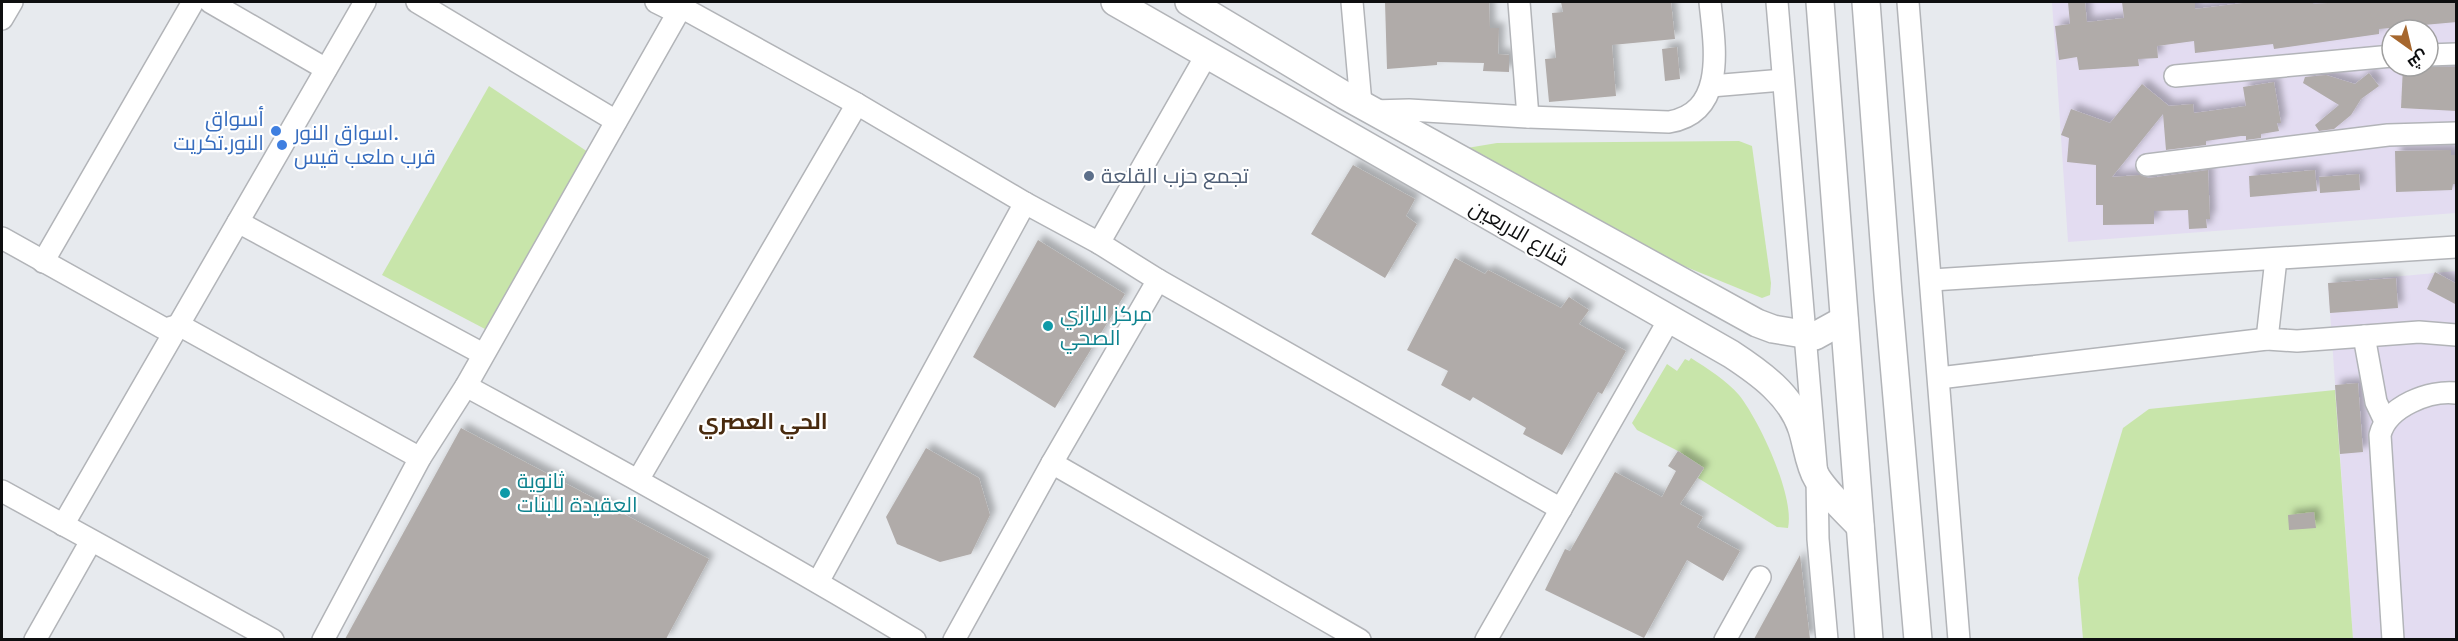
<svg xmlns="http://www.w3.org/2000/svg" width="2458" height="641" font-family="'Roboto Serif',Cairo,serif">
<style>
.industrial{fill:#e3dcf1;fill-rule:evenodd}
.green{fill:#c8e5aa}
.building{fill:#b0aba9;filter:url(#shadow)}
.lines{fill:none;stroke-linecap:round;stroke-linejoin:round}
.minor-casing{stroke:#b2b4b8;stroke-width:24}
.major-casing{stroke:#b2b4b8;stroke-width:30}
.minor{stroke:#fff;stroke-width:21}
.major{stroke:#fff;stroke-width:27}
.shop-dot{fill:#3f7fe0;stroke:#fff;stroke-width:2}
.service-dot{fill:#5c6f8a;stroke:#fff;stroke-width:2}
.culture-dot{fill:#0f9aa8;stroke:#fff;stroke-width:2}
.labels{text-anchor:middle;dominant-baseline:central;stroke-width:4.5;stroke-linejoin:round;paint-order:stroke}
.shop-label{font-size:21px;fill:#366cbe;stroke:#fff;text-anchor:end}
.service-label{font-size:21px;fill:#4e5e75;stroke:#fff;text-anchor:start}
.street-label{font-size:21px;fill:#0e0f10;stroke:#fff}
.culture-label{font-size:21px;fill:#0d838f;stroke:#fff;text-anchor:start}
.neighbourhood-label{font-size:22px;font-weight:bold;fill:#492b0f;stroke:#fff}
</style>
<defs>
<filter id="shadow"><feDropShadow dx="5.5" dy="-5.5" stdDeviation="3" flood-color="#0004"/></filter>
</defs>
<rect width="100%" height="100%" fill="#e7eaee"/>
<!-- industrial -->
<g class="industrial">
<path d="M2052,2h404v211l-388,29zM2392,30h36v36h-36z"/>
<polygon points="2456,271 2456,639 2353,639 2328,283"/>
</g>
<!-- green -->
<g class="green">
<polygon points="489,86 588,152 485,329 382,275"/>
<polygon points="1739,141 1752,146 1771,283 1770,295 1762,298 1674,262 1461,149 1497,143"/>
<path d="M1691,358c16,10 36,23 48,37 20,25 56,101 49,133l-11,-1 -79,-49 6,-10 -26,-17 -41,-21 -5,-7 35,-59 10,7 8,-12 4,2z"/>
<polygon points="2335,390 2353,639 2083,639 2078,578 2123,428 2149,409"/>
</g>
<!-- building -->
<g class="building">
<polygon points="1385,2 1489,2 1490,28 1499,28 1498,54 1509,55 1509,72 1483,71 1484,63 1437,62 1437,65 1387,69"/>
<polygon points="1561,2 1671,2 1675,39 1612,45 1616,96 1549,102 1545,59 1556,58 1552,13 1563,12"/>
<polygon points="2068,2 2085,2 2087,22 2124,18 2122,2 2195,2 2195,9 2251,2 2313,2 2313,4 2342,2 2457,2 2457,22 2379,29 2379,34 2274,49 2273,44 2195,53 2194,41 2157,46 2158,58 2138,59 2139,66 2079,70 2077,57 2059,60 2055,26 2070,24"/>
<polygon points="1677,47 1680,79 1665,81 1662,49"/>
<polygon points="2403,66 2457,67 2457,111 2401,108"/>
<polygon points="2369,73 2379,86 2361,99 2351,115 2334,129 2319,131 2315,125 2339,105 2303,83 2305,77 2326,75 2355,84"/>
<polygon points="2274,82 2281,123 2277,123 2279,131 2261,134 2261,138 2246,140 2246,136 2241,136 2206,141 2206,145 2166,150 2163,114 2112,177 2140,175 2149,178 2208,170 2210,219 2206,219 2207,228 2189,229 2188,210 2154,211 2154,224 2103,225 2103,205 2096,205 2096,165 2067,162 2069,138 2061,135 2071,109 2110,123 2142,84 2169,106 2193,104 2194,113 2246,106 2243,87"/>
<polygon points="2451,150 2451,155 2457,155 2457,184 2453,184 2452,190 2396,192 2395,151"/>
<polygon points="1353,165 1415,199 1406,216 1417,224 1385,278 1311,234"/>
<polygon points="2315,170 2317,191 2250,197 2249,176"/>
<polygon points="2359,174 2360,190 2320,193 2319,177"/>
<polygon points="1038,240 1125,294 1055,408 973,357"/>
<polygon points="1455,258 1485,274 1488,270 1561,308 1569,297 1589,310 1579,324 1626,351 1602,394 1598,392 1562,455 1523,434 1526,428 1473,397 1470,401 1441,385 1448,371 1407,350"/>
<polygon points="2435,272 2457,284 2457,305 2427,289"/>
<polygon points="2396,278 2398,308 2330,313 2328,283"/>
<polygon points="2358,383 2363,452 2340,454 2335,385"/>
<polygon points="461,428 709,559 666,639 345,639"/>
<polygon points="926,448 979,478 990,515 971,554 940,562 897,544 886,517"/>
<polygon points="1678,451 1704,468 1680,504 1703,517 1697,527 1740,551 1723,581 1687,560 1644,638 1545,590 1565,549 1570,551 1615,472 1662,497 1676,471 1668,466"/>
<polygon points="2314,512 2316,528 2289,530 2288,515"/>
<polygon points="1800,555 1810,639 1754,639"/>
</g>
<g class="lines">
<defs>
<g id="minor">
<polyline points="210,2 326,69"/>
<polyline points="417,2 616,121"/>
<polyline points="656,2 668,8 681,7 857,104 1025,203 1099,243 1158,280"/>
<polyline points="1352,2 1361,104"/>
<polyline points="1519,2 1528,117"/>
<polyline points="1777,2 1817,477 1818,539 1827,640"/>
<polyline points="1908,2 1959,640"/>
<polyline points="2,19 12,2"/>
<polyline points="2428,55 2456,54"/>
<polyline points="2175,76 2392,56"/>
<polyline points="1711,86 1783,80"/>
<path d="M1372,111l37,-1 119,7 141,5c59,-10 45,-79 41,-120"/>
<polyline points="2147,165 2388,135 2456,133"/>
<polyline points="238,222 483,354"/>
<polyline points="2,238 165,329 179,325 420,458"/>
<polyline points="1099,243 1207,54"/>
<polyline points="2276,259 2267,339 2297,341 2419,332 2456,335"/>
<polyline points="43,262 193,2"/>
<polyline points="1932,280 2456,247"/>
<polyline points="2364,336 2376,402 2385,421"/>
<polyline points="1939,378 2267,339"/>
<path d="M466,386c151,82 301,165 449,254"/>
<polyline points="1052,463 1360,640"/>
<polyline points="638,480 857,104"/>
<polyline points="2,491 273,640"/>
<polyline points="63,525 365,2"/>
<polyline points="818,582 1025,203"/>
<polyline points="35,640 91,541"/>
<polyline points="323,640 420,458 466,386 684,2"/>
<polyline points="954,640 1052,463 1158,280 1561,509"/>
<polyline points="1486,640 1670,318"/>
<polyline points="1725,640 1760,577"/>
<path d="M2393,640l-13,-205c7,-29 50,-45 76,-42"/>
</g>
<g id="major">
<path d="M1115,2l616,352c29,19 60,41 71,75 5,15 7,36 15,49 11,17 29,33 43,48"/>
<polyline points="1189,2 1344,95 1757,323 1773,329 1815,336 1844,320"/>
<polyline points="1820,2 1869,640"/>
<polyline points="1866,2 1888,294 1918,640"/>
</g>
</defs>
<!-- minor casing -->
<use href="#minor" class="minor-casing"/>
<!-- major casing -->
<use href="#major" class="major-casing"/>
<!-- minor -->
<use href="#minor" class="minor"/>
<!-- major -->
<use href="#major" class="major"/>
</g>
<!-- markers -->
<g class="shop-dot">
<circle cx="276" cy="131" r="6"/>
<circle cx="282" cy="145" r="6"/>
</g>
<circle class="service-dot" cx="1089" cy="176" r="6"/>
<g class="culture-dot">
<circle cx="1048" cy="326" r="6"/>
<circle cx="505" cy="493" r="6"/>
</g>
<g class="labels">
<!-- shop labels -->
<g class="shop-label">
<text x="264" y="119">أسواق<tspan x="264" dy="24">النور.تكريت</tspan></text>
<text x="294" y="133" text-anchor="start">اسواق النور.<tspan x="294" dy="24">قرب ملعب قيس</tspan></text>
</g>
<!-- service labels -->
<g class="service-label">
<text x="1101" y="176">تجمع حزب القلعة</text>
</g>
<!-- street labels -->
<g class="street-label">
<text transform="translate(1519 233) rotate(30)">شارع الاربعين</text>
</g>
<!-- culture labels -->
<g class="culture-label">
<text x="1060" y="314">مركز الرازي<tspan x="1060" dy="24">الصحي</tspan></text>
<text x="517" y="481">ثانوية<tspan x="517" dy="24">العقيدة للبنات</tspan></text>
</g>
<!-- neighbourhood labels -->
<g class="neighbourhood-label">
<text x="763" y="421">الحي العصري</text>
</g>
</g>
<!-- border -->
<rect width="2458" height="641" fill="none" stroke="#0e0f10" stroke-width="6"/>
<!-- north arrow -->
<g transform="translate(2410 48) rotate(146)"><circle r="28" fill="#ffffff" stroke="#9f9f9f" stroke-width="1.5"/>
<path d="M0-4.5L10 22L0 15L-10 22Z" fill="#a6672e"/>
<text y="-9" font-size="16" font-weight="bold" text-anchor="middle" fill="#0e0f10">ش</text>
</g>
</svg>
